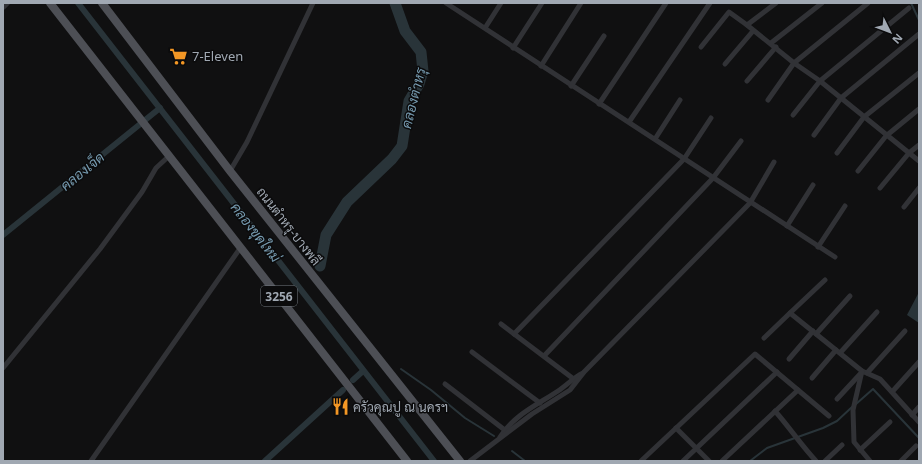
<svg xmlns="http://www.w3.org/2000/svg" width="922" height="464" font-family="'Noto Sans',Sarabun,sans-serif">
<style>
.water{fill:#293439}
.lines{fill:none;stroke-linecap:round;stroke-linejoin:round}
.stream{stroke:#293439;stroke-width:2}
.canal{stroke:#293439;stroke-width:6}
.river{stroke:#293439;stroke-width:11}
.minor{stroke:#313236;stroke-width:5}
.tertiary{stroke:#313236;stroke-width:6}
.primary{stroke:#4d4f55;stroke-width:8}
.labels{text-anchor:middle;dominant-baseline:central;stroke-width:3;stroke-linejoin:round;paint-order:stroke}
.shield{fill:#0b0b0c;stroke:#737980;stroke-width:1}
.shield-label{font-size:12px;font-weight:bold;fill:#a0a8b2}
.poi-label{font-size:13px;fill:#a0a8b2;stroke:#0b0b0c;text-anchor:start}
.street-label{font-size:13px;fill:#a0a8b2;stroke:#0b0b0c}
.water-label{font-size:14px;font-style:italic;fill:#769aaf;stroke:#0b0b0c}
</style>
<rect width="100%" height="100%" fill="#101011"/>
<!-- water -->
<polygon class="water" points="919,292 919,323 907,315"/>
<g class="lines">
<!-- stream -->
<g class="stream">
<polyline points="911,3 919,20"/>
<polyline points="401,369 431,390 465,418 494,436"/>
<polyline points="856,404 873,389 919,438"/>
<polyline points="512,451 525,461"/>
<polyline points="750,461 767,448 823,428 837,421 852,407"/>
</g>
<!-- canal -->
<g class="canal">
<polyline points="78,3 434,461"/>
<polyline points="3,235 160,108"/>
<polyline points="353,380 363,371"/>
<polyline points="265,461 343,390"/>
</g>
<!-- river -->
<polyline class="river" points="320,266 326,235 347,202 392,159 402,146 409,101 419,84 423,71 421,52 405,31 395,3"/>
<!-- minor -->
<g class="minor">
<polyline points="446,3 835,257"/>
<polyline points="776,3 747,25 794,63 820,81 919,161"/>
<polyline points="485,28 501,3"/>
<polyline points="771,43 822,3"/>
<polyline points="701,47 729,12 747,25"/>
<polyline points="513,48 542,3"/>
<polyline points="725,64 753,31"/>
<polyline points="541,66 581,3"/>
<polyline points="747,81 776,47"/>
<polyline points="571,86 604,36"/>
<polyline points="768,100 794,63 868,3"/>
<polyline points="599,104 666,3"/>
<polyline points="793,115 820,81 909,8"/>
<polyline points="629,122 710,3"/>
<polyline points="814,135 841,98 919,34"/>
<polyline points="655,139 680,100"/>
<polyline points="837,153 864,117 919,73"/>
<polyline points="230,171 247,142 313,3"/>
<polyline points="858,171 886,136 919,109"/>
<polyline points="880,188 909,153 919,145"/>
<polyline points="904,207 919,188"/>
<polyline points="787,226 813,185"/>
<polyline points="818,247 845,206"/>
<polyline points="825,280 790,313 862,371 880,379 919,422"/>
<polyline points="501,324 575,380"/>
<polyline points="514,334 684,159 711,118"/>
<polyline points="816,334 850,296"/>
<polyline points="764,338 790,313"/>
<polyline points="472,352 540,403"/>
<polyline points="840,353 877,312"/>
<polyline points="544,356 713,178 741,141"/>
<polyline points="789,359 813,331"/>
<polyline points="3,368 100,249 142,192 156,168 169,156"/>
<polyline points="862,371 853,410 854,442 870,461"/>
<polyline points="867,373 905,331"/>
<polyline points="812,378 836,350"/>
<polyline points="445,384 506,431"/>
<polyline points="892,392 919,362"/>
<polyline points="837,399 862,372"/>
<path d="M775,411c15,17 26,34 41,50"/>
<polyline points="912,415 919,407"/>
<polyline points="676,428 709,461"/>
<path d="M500,437c14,-22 37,-32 58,-46 9,-6 15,-13 25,-18"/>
<polyline points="860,450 890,422"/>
<polyline points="91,461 241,247"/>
<polyline points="470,461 532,414 570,390 584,372 750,203 774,162"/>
<polyline points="641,461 755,354 829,416"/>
<polyline points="683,461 777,372"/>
<polyline points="722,461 798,390"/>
<polyline points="825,461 842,445"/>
<polyline points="901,461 916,446"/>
</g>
<!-- tertiary -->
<polyline class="tertiary" points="3,7 7,3"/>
<!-- primary -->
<g class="primary">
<polyline points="50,3 407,461"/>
<polyline points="102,3 230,171 460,461"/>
</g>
</g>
<!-- icons -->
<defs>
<symbol id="supermarket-bare" viewBox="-9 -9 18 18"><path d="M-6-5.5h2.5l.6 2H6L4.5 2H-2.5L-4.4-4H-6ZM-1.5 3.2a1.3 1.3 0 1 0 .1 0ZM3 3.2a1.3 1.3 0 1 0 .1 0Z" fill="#f39725" stroke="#0b0b0c" stroke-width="2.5" paint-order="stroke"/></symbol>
<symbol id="restaurant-bare" viewBox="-9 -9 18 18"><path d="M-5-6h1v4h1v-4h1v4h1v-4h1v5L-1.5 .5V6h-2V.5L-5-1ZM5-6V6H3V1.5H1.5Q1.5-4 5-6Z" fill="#f39725" stroke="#0b0b0c" stroke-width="2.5" paint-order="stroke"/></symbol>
</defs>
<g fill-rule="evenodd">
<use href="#supermarket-bare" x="166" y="44" width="25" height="25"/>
<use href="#restaurant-bare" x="328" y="394" width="25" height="25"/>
</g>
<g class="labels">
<!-- shield labels -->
<rect class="shield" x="261" y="286" width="36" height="20" rx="3"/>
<g class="shield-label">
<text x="279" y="296">3256</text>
</g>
<!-- poi labels -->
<g class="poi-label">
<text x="192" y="56">7-Eleven</text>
<text x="353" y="407">ครัวคุณปู ณ นครฯ</text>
</g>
<!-- street labels -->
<g class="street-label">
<text transform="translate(289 226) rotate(52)">ถนนตำหรุ-บางพลี</text>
</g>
<!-- water labels -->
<g class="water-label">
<text transform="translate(413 98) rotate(-76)">คลองตำหรุ</text>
<text transform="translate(82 171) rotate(-39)">คลองเจ็ด</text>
<text transform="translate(256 232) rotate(52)">คลองขุดใหม่</text>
</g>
</g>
<!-- border -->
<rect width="922" height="464" fill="none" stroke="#a0a8b2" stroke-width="8"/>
<!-- north arrow -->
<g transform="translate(890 32) rotate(132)" stroke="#0b0b0c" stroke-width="3" paint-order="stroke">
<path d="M0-3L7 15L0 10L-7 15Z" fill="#a0a8b2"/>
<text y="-6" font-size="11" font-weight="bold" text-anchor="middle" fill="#a0a8b2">N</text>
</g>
</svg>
